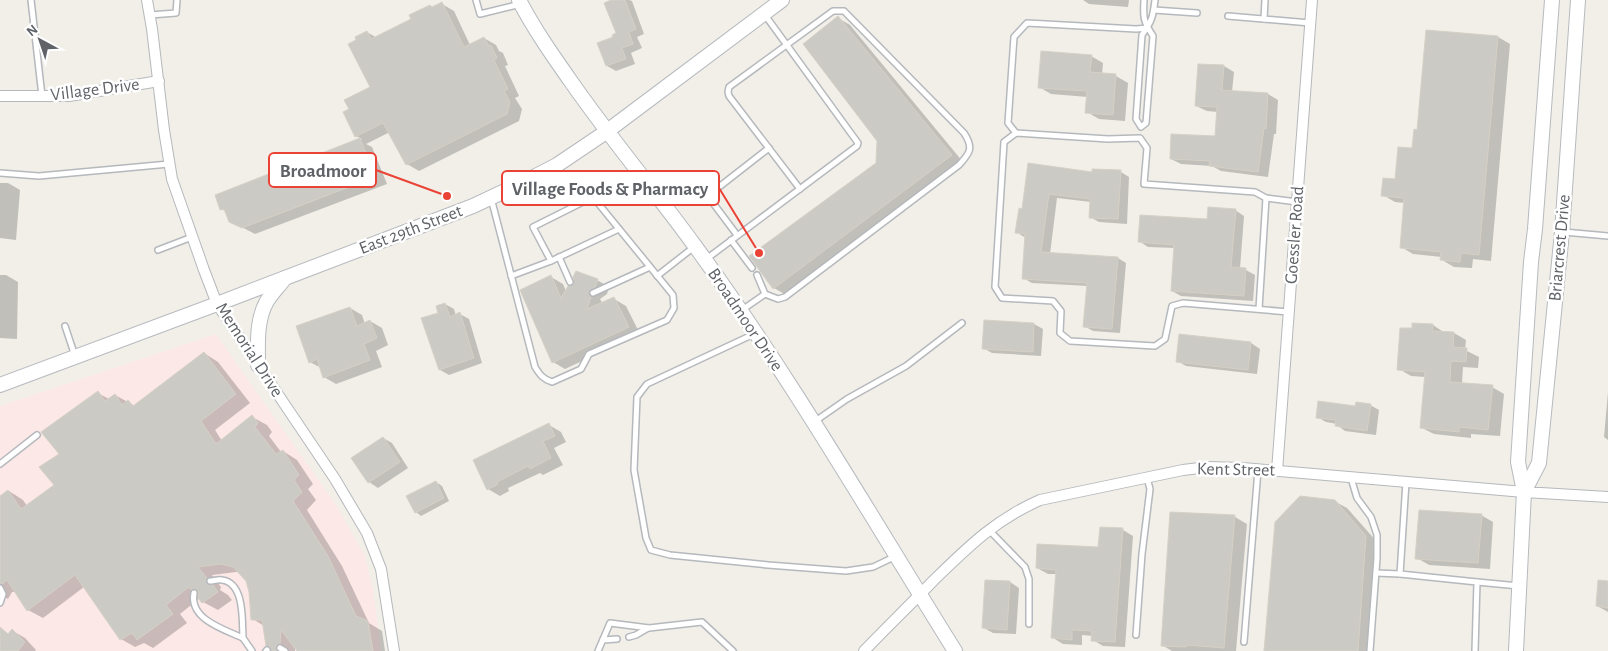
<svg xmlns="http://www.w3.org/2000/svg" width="1608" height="651" font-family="'Alegreya Sans',sans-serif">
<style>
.medical{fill:#fce8e6}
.shadow{fill:#0003}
.building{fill:#cccac5;stroke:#d6d1c6}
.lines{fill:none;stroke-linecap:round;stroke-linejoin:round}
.lane-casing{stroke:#b5b8bc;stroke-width:8}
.street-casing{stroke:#b5b8bc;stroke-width:12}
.secondary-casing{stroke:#b6babf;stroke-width:16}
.lane{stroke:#fff;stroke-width:5}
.street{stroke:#fff;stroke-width:10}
.secondary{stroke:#fff;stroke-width:14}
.labels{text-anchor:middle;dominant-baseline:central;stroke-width:5;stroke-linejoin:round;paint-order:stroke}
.street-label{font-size:18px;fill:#5f6368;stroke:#fff}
.leader{fill:none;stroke:#ea4335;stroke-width:2}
.callout-dot{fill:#ea4335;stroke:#fff;stroke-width:2}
.callout{fill:#fff;stroke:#ea4335;stroke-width:2}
.callout-label{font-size:19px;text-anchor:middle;font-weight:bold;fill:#5f6368}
</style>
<rect width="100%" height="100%" fill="#f1efe8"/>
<!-- medical -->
<polygon class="medical" points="216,334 336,505 365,556 373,590 381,651 0,651 0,406"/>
<!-- shadow -->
<g class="shadow">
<polygon points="614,0 629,0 632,1 644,34 637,37 642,48 631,53 635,64 616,71 607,66 599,44 615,38 618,34"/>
<polygon points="1083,0 1129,0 1128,7 1089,4"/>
<polygon points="442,4 454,11 470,45 484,38 496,45 499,51 503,53 508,65 505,66 519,96 515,98 522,109 519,121 419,171 407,164 390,132 366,144 372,147 387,184 255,234 230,221 227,212 221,209 216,195 362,139 356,136 351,110 371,88 367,32 377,38"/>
<polygon points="838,18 850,25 963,162 786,295 774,288 878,164 878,141"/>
<polygon points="1427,31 1498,37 1510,44 1491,261 1473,259 1472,268 1454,267 1442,260 1442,257 1413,254 1401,247 1405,203 1395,202 1383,195 1396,181 1413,150 1418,131"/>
<polygon points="1091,56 1103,63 1102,75 1116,76 1128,83 1125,121 1099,119 1087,112 1088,97 1051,94 1039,87"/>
<polygon points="1224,66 1234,72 1232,92 1268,94 1278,100 1276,134 1274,134 1268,177 1221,171 1212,166 1181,164 1171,159 1216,138 1218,112 1207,111 1196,106"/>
<polygon points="1029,165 1093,173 1121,172 1129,177 1127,224 1099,222 1090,217 1091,202 1057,198 1050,254 1118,258 1126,263 1120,333 1093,331 1084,326 1088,286 1032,283 1023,278 1026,238 1016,232 1023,210"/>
<polygon points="0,183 8,183 20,190 16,240 0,238"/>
<polygon points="1235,210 1244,216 1240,269 1246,270 1255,275 1253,301 1181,296 1172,291 1175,248 1148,247 1139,241 1208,221"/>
<polygon points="0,275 6,275 18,282 17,339 0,338"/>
<polygon points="551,277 563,284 566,291 597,280 609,287 607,294 600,299 603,304 614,299 626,306 640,334 565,369 553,362"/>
<polygon points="445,304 454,309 456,316 460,314 469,319 482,363 449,375 440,370 439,313"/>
<polygon points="350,308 362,315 365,324 370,321 382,328 388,345 376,351 382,367 336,384 324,377 321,368 310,362"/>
<polygon points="985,321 1034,324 1043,329 1041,356 992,353 983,348"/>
<polygon points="1433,325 1445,333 1454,333 1466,340 1465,350 1479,357 1478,368 1463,367 1462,384 1492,387 1504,394 1500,436 1471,434 1471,438 1434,434 1422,428 1426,377 1411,376 1399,369 1413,330"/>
<polygon points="1180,335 1251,343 1260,349 1257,374 1186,366 1177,361"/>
<polygon points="204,353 218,362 250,403 215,430 222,441 252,417 267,425 272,432 269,436 281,452 283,451 297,460 313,484 308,489 316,500 307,510 342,566 369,623 382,631 385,651 298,651 295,646 295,651 272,651 264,626 253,619 250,592 247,581 242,573 236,572 212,575 221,587 220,590 228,595 232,600 218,610 203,602 200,598 180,614 187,623 153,648 144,643 135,647 121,639 84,587 43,618 28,610 16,592 12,592 8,599 0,594 0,497 9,491 23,500 27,506 56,485 61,454 98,393 109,399 115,395 135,406"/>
<polygon points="1608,392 1608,440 1604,437"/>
<polygon points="1370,405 1379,410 1376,435 1345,431 1337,425 1337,424 1326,422 1317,417 1356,407"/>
<polygon points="549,425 561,432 566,442 554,448 563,465 543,475 540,473 508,488 509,491 500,496 488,489"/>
<polygon points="383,438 392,443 408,468 378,488 369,482 353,458"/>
<polygon points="436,482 442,486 449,501 421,516 416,512"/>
<polygon points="1334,501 1347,508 1378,543 1370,651 1265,651"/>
<polygon points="1171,514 1235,517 1247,524 1236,651 1172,651 1162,645"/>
<polygon points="1481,515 1493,522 1490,569 1429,565 1417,558"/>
<polygon points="1123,530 1133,536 1125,647 1103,646 1093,640 1093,636 1082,635 1082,645 1063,644 1053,638 1057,574 1048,574 1037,568 1099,548"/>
<polygon points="1010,582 1019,588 1016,634 993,633 984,628"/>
<polygon points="1608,582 1608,612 1597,606"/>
<polygon points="13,631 25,638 36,650 35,651 0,651 0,636 9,635"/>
</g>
<!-- building -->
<g class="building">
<polygon points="611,0 625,0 636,29 629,32 633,44 622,48 626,59 606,66 597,43 613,37 612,35 616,33 604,3"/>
<polygon points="442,2 464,47 484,37 489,46 491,45 497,58 494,60 508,89 504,91 510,102 507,114 406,165 383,123 355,137 343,112 349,109 344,100 370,87 348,44 356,40 355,37 367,31 371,39 411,19 409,15 430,5 432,7"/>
<polygon points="838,16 952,155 773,289 749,256 876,163 877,141 803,44"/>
<polygon points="1426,30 1498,36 1479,255 1461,253 1460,262 1440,260 1441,252 1400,248 1404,198 1381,196 1383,178 1395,179 1398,147 1412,148 1414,129 1417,130"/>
<polygon points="1041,51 1092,55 1090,72 1116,74 1113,115 1085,113 1087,91 1038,88"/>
<polygon points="1198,64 1224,65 1222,90 1268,93 1266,129 1264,128 1258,172 1209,166 1210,161 1170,159 1171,134 1215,136 1217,107 1195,106"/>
<polygon points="360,138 375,177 242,228 229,222 224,209 220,210 215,195"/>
<polygon points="1028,163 1092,172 1092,169 1121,170 1118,219 1089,218 1090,199 1049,194 1041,252 1118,257 1112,329 1083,327 1087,283 1022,279 1025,234 1015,233 1019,208 1022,209"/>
<polygon points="1208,207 1236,209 1231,267 1246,268 1244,296 1171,291 1174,245 1138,242 1140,215 1207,219"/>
<polygon points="576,271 598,279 595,287 589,292 591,297 587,309 614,297 629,327 552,363 520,290 551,275 561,298 568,286 571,286 574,284 573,277"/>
<polygon points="445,303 450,317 460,312 474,358 439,370 421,318 438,313 436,306"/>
<polygon points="350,307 357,326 370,320 377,338 364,344 370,360 323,378 317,359 309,363 296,326"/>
<polygon points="984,320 1034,323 1033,352 982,349"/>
<polygon points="1412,323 1433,324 1432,331 1454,332 1453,347 1467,348 1466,362 1451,361 1450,382 1493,385 1488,430 1459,427 1459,432 1420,428 1425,372 1397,370 1400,328 1412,328"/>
<polygon points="1179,334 1251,342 1248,370 1176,362"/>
<polygon points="204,352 236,394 201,421 216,444 252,415 258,423 255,427 276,454 283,450 299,475 294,480 302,492 293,501 328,556 356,616 368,621 373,651 297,651 281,630 280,644 276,646 277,651 271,651 270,647 266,646 262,620 251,620 249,592 246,581 233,567 221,564 198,567 207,578 206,581 207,584 213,585 218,592 202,603 198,598 198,590 195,589 191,590 189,587 166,605 173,614 137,640 132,633 120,640 75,575 27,611 7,580 2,584 0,584 0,496 8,490 21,509 54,485 39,467 59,454 41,432 98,391 105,401 115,394 122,405 128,400 133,406"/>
<polygon points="1318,401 1355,406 1356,402 1371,404 1367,431 1335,426 1336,420 1316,418"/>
<polygon points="549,423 555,436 543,441 551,458 530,469 528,466 497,482 498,484 487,490 473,460"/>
<polygon points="383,437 400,462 368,483 351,458"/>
<polygon points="436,481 444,498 415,513 406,496"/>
<polygon points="1300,496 1335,500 1366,536 1358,651 1264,651 1275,522"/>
<polygon points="1419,510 1482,514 1478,563 1415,559"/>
<polygon points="1170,512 1235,515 1224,648 1187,645 1186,647 1161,646"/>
<polygon points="1100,527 1123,528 1115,642 1091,641 1092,631 1072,630 1072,640 1051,638 1056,570 1036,568 1037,544 1098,547"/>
<polygon points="985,580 1010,581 1007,630 982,628"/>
<polygon points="1598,580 1608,581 1608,608 1596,606"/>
<polygon points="0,627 8,634 12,629 25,642 18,651 0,651"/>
</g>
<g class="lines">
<defs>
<g id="lane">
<polyline points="31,0 42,96"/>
<polyline points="476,0 480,14 521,4"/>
<path d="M1144,0c-1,17 -1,21 9,36l-7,87 -5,4 -5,-8 6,-84c10,-14 11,-18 13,-35"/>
<polyline points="1154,10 1197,13"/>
<polyline points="150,15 176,13 177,0"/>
<polyline points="1228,16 1310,23"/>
<polyline points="1264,19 1265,0"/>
<polyline points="1016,133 1008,123 1014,37 1027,23 1136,29 1148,28"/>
<polyline points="0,173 39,176 169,164"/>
<path d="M491,198l44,169c5,8 8,12 17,15l29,-13 8,-15 78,-34 7,-12 -1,-13 -80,-98 -60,30 18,34"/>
<polyline points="1564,232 1608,236"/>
<polyline points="737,235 710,199 710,194 769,148"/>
<polyline points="731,240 752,268"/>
<polyline points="158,250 192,237"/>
<polyline points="559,257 570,282"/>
<polyline points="705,260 857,146 858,143 765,15"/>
<polyline points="757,275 765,294"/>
<polyline points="511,276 551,261 619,229"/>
<polyline points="657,276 694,247"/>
<polyline points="593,293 650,267"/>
<polyline points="1259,309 1266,198"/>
<path d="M742,310l23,-16 13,5 7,-2 174,-132c11,-12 15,-17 5,-32l-120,-122h-11l-104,76 -1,5 1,4 71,93"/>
<polyline points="1289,312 1183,303 1172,306 1165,339 1155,346 1070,341 1060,333 1061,311 1053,301 1002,298 995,287 1004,142 1016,133 1108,139 1140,138 1147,148 1144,184 1255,192 1266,198 1297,202"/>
<polyline points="65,326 75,356"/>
<polyline points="754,334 647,384 637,397 634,470 646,538 651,550 670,555 768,565 846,571 873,567 894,557"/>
<polyline points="814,422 847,399 906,366 962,323"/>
<polyline points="0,464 37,435"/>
<polyline points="1351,478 1357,498 1371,517 1377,535 1377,558 1370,651"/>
<polyline points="1406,482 1400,574 1477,582 1475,651"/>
<polyline points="989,530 1025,567 1029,579 1029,624"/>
<polyline points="1376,573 1400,574"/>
<polyline points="1477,582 1519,586"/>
<polyline points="0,588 3,594 0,603"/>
<path d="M194,593c-5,26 29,36 49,45 -1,-17 2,-55 -21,-58 -4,-1 -9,1 -12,1"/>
<polyline points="1136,635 1142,554 1150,489 1147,478"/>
<polyline points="629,637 636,635 648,628"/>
<polyline points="243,638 252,651"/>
<polyline points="603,640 617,639"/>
<polyline points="1244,642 1258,470"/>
<polyline points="280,648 285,651"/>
<polyline points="266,651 267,650"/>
<polyline points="598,651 610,623 649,628 702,622 733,651"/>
</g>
<g id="street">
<polyline points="147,0 152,29 164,130 172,179 204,270 217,304 335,479 367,533 381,569 394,651"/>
<polyline points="0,96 69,96 159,81"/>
<polyline points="1277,471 1312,0"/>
<path d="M864,651c23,-24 47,-47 70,-71 35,-34 61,-60 106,-80l143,-30 25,-3 35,1 281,24 84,5"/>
</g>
<g id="secondary">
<path d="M519,0c15,29 34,56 53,83 39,56 83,108 123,163 95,130 175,269 260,405"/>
<path d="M258,365c0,-21 -2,-45 9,-64 5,-8 12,-15 18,-23"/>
<polyline points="0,385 217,304 473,206 526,181 557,165 606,132 782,0"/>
<polyline points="1524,492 1539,463 1562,232 1578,0"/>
<polyline points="1516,651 1524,492 1518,462 1531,262 1535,229 1552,0"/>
</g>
</defs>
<!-- lane casing -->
<use href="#lane" class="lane-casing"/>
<!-- street casing -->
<use href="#street" class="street-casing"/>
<!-- secondary casing -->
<use href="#secondary" class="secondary-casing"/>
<!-- lane -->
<use href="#lane" class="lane"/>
<!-- street -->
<use href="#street" class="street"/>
<!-- secondary -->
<use href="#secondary" class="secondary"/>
</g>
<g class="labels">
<!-- street labels -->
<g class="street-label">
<text transform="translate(95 90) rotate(-7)">Village Drive</text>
<text transform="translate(411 230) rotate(-21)">East 29th Street</text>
<text transform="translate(1295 235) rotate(-86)">Goessler Road</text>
<text transform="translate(1560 248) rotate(-85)">Briarcrest Drive</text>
<text transform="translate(745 320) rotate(56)">Broadmoor Drive</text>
<text transform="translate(249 350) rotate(57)">Memorial Drive</text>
<text transform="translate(1236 470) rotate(1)">Kent Street</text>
</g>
</g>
<!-- callouts -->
<path class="leader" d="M447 196L376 170M759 253L719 188"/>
<g class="callout-dot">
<circle cx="447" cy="196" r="5"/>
<circle cx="759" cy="253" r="5"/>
</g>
<g class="callout">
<rect x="269" y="153" width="107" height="34" rx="5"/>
<rect x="502" y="171" width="217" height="34" rx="5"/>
</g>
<g class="callout-label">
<text x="323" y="177">Broadmoor</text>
<text x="610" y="195">Village Foods &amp; Pharmacy</text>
</g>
<!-- north arrow -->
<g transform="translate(40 40) rotate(320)" stroke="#ffffff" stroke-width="4" paint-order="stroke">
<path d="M0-4L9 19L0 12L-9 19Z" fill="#5f6368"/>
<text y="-8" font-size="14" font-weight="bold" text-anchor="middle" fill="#5f6368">N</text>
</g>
</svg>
